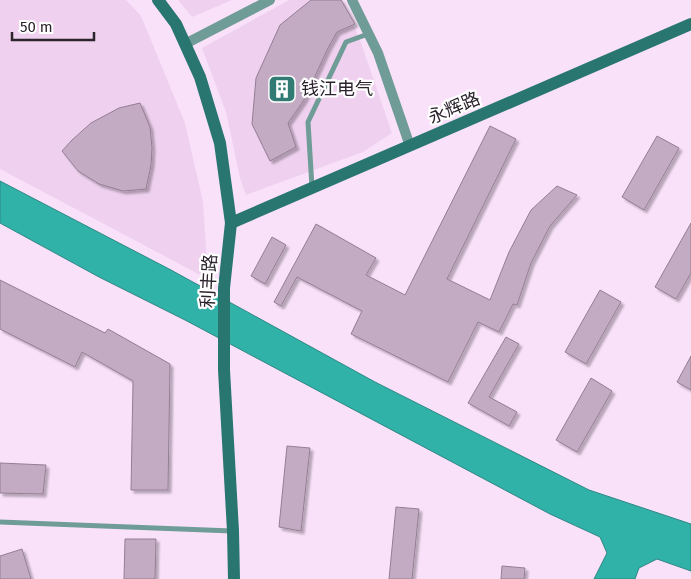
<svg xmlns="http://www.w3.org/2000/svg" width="691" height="579" font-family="'Fira Sans','Noto Sans SC',sans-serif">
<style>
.built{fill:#efd1ef}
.water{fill:#30b2a9;stroke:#2f8784}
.building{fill:#c3acc3;stroke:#947e94;filter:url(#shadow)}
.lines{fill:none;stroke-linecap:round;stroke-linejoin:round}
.lane{stroke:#6f9c97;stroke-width:5}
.street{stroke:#6f9c97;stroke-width:10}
.secondary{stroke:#297670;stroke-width:12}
.labels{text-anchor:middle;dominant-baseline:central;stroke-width:4.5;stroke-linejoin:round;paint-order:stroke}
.poi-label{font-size:18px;fill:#2c242d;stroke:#fff;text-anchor:start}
.street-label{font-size:18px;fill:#2c242d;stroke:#fff}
</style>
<defs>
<filter id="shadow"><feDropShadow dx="3" dy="3" stdDeviation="1" flood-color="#0004"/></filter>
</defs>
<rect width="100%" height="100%" fill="#f9e1fa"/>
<!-- built -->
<g class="built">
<polygon points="0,0 126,0 141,16 185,123 203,202 208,279 0,169"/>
<polygon points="178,0 232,0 192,17"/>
<polygon points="289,0 343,0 360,40 392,133 363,152 246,195 240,178 226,112 202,48"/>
</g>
<!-- water -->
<polygon class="water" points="0,181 171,270 375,382 589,490 691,524 691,571 657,559 639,568 635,579 594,579 607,553 600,537 550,514 185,320 99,277 0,223"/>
<!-- building -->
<g class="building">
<polygon points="311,0 341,0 355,24 337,32 328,48 304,100 288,123 296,147 270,161 252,124 256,78 280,25"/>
<polygon points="140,103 150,127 152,148 151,165 146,189 123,191 99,184 78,171 62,151 72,140 91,123 119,108"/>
<polygon points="490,126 516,139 447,279 490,300 509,252 531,210 557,186 577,195 550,226 531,263 517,305 513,304 499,332 478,322 448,382 351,334 362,311 297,277 281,306 274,302 316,224 376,258 366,275 405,295"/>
<polygon points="657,136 679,148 644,210 622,197"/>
<polygon points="691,223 691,273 676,299 655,287"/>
<polygon points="272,237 286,245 265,284 251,276"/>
<polygon points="0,280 105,333 108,329 170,364 168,490 131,490 133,381 82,352 75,367 0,329"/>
<polygon points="600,290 621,302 586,364 565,352"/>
<polygon points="506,337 519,344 489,397 517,412 509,426 468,403"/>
<polygon points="691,356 691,390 677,382"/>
<polygon points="591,378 612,391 577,452 556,440"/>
<polygon points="287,446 310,448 301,531 279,527"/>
<polygon points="0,463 46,465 43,494 0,493"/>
<polygon points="396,507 419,509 412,579 389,579"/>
<polygon points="125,539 156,539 155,579 124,579"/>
<polygon points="22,549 31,579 0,579 0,556"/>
<polygon points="502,566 525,568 524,579 501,579"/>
</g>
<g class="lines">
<!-- lane -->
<g class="lane">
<polyline points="312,187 308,122 346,42 368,34"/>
<polyline points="0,522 232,531"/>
</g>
<!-- street -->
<g class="street">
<polyline points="352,0 378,53 410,146"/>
<polyline points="185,44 270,0"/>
</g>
<!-- secondary -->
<g class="secondary">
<polyline points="158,0 176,24 200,77 220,143 231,223 224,288 224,370 233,531 234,579"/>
<polyline points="231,223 691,24"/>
</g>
</g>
<!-- icons -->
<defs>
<symbol id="building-square" viewBox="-11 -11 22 22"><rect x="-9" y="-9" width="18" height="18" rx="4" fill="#327a74" stroke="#fff"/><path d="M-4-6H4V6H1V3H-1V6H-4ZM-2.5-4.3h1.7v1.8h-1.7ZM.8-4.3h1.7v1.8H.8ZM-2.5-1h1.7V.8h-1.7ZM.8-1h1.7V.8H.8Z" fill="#fff"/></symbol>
</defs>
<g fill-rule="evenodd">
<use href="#building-square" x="266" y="73" width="32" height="32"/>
</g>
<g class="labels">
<!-- poi labels -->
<g class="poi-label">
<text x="301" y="89">钱江电气</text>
</g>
<!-- street labels -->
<g class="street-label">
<text transform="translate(454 108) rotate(-23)">永辉路</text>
<text transform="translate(209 281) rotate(-87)">利丰路</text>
</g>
</g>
<!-- scale -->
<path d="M12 32v8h82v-8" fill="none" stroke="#2c242d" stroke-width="2.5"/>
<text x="20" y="32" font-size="15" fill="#2c242d" stroke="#ffffff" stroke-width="4" paint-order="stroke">50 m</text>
</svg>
